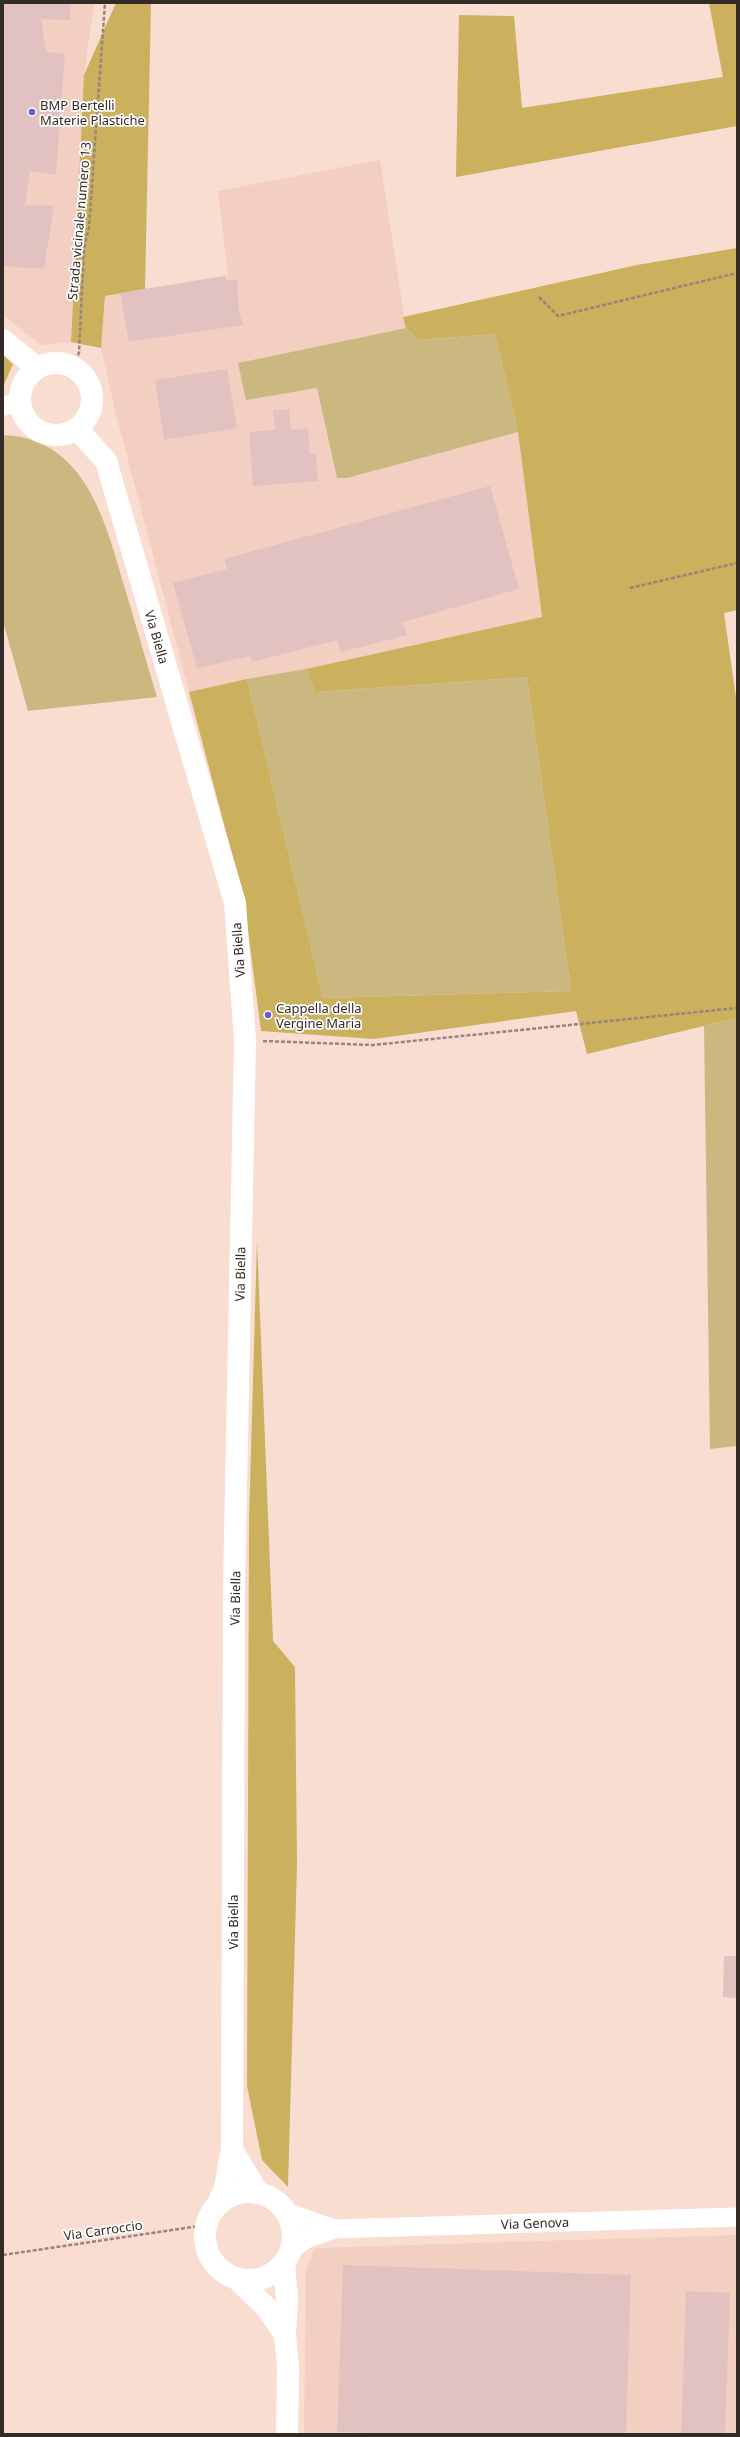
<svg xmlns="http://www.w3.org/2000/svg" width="740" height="2437" font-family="'Noto Sans',sans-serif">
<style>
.built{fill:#f2cfc0}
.green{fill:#cbb880}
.forest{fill:#cbb05e}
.building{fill:#e1c2c1}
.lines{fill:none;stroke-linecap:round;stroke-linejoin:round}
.path{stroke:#97847b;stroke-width:2.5;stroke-dasharray:4 2;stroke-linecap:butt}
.minor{stroke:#fff;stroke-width:19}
.tertiary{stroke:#fff;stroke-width:22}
.poi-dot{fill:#6b5ad4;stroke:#fff;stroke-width:1.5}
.labels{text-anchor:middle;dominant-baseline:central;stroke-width:3.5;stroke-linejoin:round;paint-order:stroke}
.poi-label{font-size:13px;fill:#352b26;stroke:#fff;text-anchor:start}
.street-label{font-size:13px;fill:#352b26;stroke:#fff}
</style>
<rect width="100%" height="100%" fill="#f9ddd1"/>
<!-- built -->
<g class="built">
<polygon points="3,3 94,3 84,75 71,342 41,345 3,315"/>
<polygon points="380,160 406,328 239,363 246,400 317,388 337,478 347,478 518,432 542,618 306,669 189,692 116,414 101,348 105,296 228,275 218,191"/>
<polygon points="737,2235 737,2434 304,2434 306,2269 315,2248"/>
</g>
<!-- green -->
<g class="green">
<polygon points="406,328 418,340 495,334 518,432 347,478 337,478 317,388 246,400 238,363"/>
<path d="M3,435c84,3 103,90 122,154 11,36 21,72 32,108l-129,14 -25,-90z"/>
<polygon points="306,669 315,692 527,677 571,991 323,998 247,679"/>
<polygon points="737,1018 737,1446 710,1449 704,1026"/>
</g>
<!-- forest -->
<g class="forest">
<polygon points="116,3 151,3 145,289 105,296 101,348 71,342 84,75"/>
<polygon points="709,3 737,3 737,126 456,177 459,15 514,16 522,108 723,77"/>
<polygon points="737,248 737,610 724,613 737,705 737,1018 587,1054 576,1011 374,1039 261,1031 244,900 189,692 247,679 323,998 571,991 527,677 315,692 306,669 542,617 518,432 495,334 418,340 406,328 403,317 637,265"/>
<polygon points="3,355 13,364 3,387"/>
<polygon points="257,1240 273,1641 295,1667 297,1864 288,2187 262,2160 247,2086 249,1521"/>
</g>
<!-- building -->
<g class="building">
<polygon points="3,3 71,3 70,20 41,19 46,52 65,54 56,175 30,171 25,205 54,206 44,269 3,266"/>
<polygon points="225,276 226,281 237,279 239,312 243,325 129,342 120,293"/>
<polygon points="227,369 237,428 164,440 155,380"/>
<polygon points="289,409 291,430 308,428 310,454 316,454 318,481 253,486 249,432 275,430 273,410"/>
<polygon points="490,486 519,589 403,622 407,635 341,652 337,640 252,662 250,656 197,668 173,583 227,569 224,559"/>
<polygon points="724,1956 737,1956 737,1998 723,1997"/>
<polygon points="343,2265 631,2275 626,2434 410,2434 337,2432"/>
<polygon points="686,2291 730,2293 725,2434 681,2434"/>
</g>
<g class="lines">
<!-- path -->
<g class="path">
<polyline points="539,297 558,316 737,273"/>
<polyline points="75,367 79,352 84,249 89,227 105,3"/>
<polyline points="630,588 737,563"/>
<polyline points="263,1041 373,1045 737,1008"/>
<polyline points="3,2255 206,2225"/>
</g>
<!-- minor -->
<g class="minor">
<polyline points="3,406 20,402"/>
<polyline points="286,2212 334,2229 737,2217"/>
<polyline points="292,2249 308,2238 334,2229"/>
</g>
<!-- tertiary -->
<g class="tertiary">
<polyline points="3,340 37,368"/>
<circle cx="56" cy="399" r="36"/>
<polyline points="77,429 106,461 235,903 245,1040 234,1588 232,2149 225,2188 218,2204"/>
<polyline points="232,2149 258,2193"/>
<circle cx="249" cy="2236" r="44"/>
<polyline points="284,2264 287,2298 285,2335 288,2366 287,2434"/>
<polyline points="237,2279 267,2308 285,2335"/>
</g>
</g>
<!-- markers -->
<g class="poi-dot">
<circle cx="32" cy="112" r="4"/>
<circle cx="268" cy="1015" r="4"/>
</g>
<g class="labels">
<!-- poi labels -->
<g class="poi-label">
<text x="40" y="105">BMP Bertelli<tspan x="40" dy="15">Materie Plastiche</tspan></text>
<text x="276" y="1008">Cappella della<tspan x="276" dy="15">Vergine Maria</tspan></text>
</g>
<!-- street labels -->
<g class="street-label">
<text transform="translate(79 221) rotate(-85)">Strada vicinale numero 13</text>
<text transform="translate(157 637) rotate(74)">Via Biella</text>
<text transform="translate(238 950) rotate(-94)">Via Biella</text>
<text transform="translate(240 1274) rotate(-89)">Via Biella</text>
<text transform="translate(235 1598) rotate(-89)">Via Biella</text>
<text transform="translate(233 1922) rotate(-90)">Via Biella</text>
<text transform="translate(535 2223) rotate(-2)">Via Genova</text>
<text transform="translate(103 2230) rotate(-8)">Via Carroccio</text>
</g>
</g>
<!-- border -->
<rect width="740" height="2437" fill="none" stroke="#352b26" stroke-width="8"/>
</svg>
